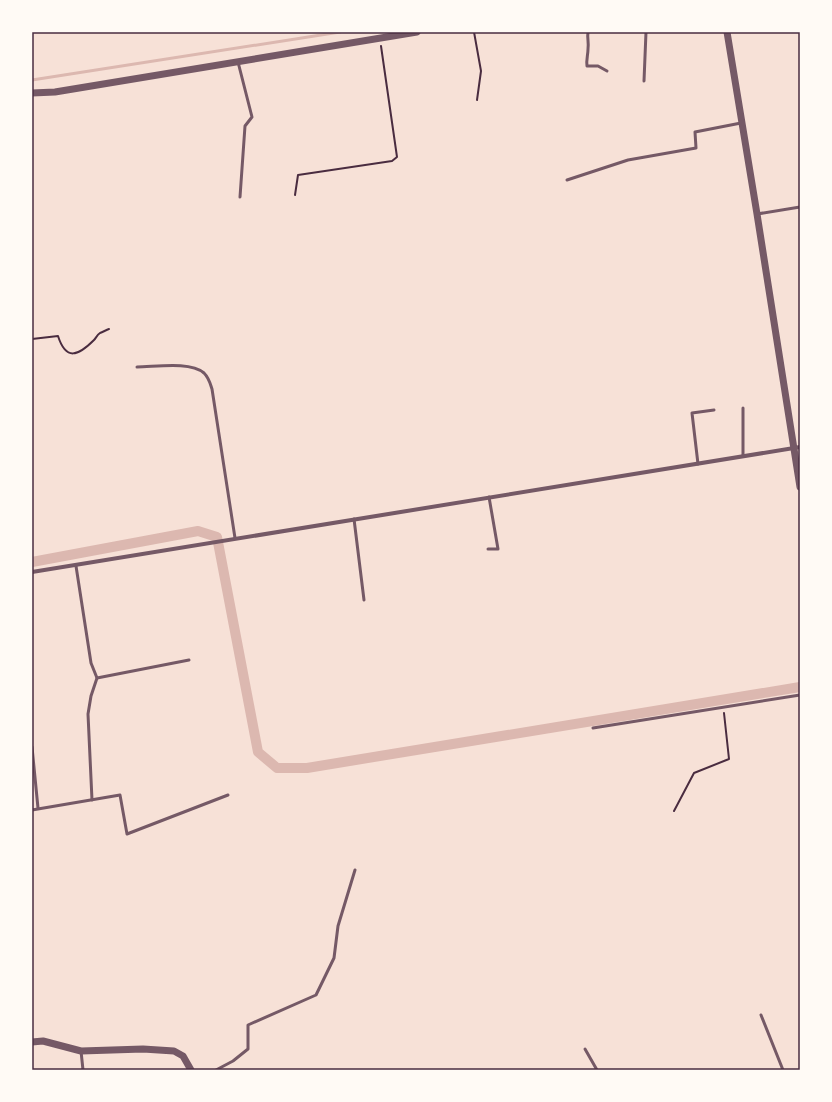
<svg xmlns="http://www.w3.org/2000/svg" width="832" height="1102" font-family="Figtree,sans-serif">
<style>
.lines{fill:none;stroke-linecap:round;stroke-linejoin:round}
.stream{stroke:#dcb8b0;stroke-width:3}
.canal{stroke:#dcb8b0;stroke-width:10}
.path{stroke:#4a2c40;stroke-width:2}
.service{stroke:#755966;stroke-width:3}
.minor{stroke:#755966;stroke-width:4}
.tertiary{stroke:#755966;stroke-width:7}
.neatline{fill:none;stroke:#4a2c40;stroke-width:1.5}
</style>
<rect width="100%" height="100%" fill="#f7e1d7"/>
<g class="lines">
<!-- stream -->
<polyline class="stream" points="32,80 340,32"/>
<!-- canal -->
<polyline class="canal" points="32,562 198,531 217,537 258,752 277,768 307,768 800,687"/>
<!-- path -->
<g class="path">
<polyline points="474,32 481,71 477,100"/>
<polyline points="295,195 298,175 392,161 397,157 381,46"/>
<path d="M32,339l26,-3c8,25 20,20 36,4 2,-2 3,-5 6,-7 3,-1 6,-3 9,-4"/>
<polyline points="674,811 694,773 729,759 724,713"/>
</g>
<!-- service -->
<g class="service">
<path d="M588,32c-1,6 1,11 0,17 0,6 -2,11 -1,17h11l9,5"/>
<polyline points="238,62 252,117 245,126 240,197"/>
<polyline points="644,81 646,32"/>
<polyline points="567,180 628,160 696,148 695,132 741,123"/>
<polyline points="757,214 800,207"/>
<path d="M137,367c18,0 53,-6 67,6 5,5 6,10 8,16l23,149"/>
<polyline points="743,408 743,456"/>
<polyline points="698,464 692,413 714,410"/>
<polyline points="354,519 364,600"/>
<polyline points="488,549 498,549 489,497"/>
<polyline points="76,566 91,663 97,678 91,696 88,714 92,800"/>
<polyline points="97,678 189,660"/>
<polyline points="593,728 800,695"/>
<polyline points="32,747 38,808"/>
<polyline points="32,810 120,795 127,834 228,795"/>
<polyline points="761,1015 783,1070"/>
<polyline points="585,1049 597,1070"/>
<polyline points="81,1051 83,1070"/>
<polyline points="216,1070 233,1061 248,1049 248,1025 316,995 334,958 338,926 355,870"/>
</g>
<!-- minor -->
<polyline class="minor" points="32,572 800,447"/>
<!-- tertiary -->
<g class="tertiary">
<polyline points="727,32 757,214 800,487"/>
<polyline points="32,93 55,92 417,32"/>
<polyline points="32,1042 43,1041 81,1051 143,1049 174,1051 183,1056 191,1070"/>
</g>
</g>
<!-- border -->
<rect width="832" height="1102" fill="none" stroke="#fffaf5" stroke-width="66"/>
<rect x="33" y="33" width="766" height="1036" class="neatline"/>
</svg>
